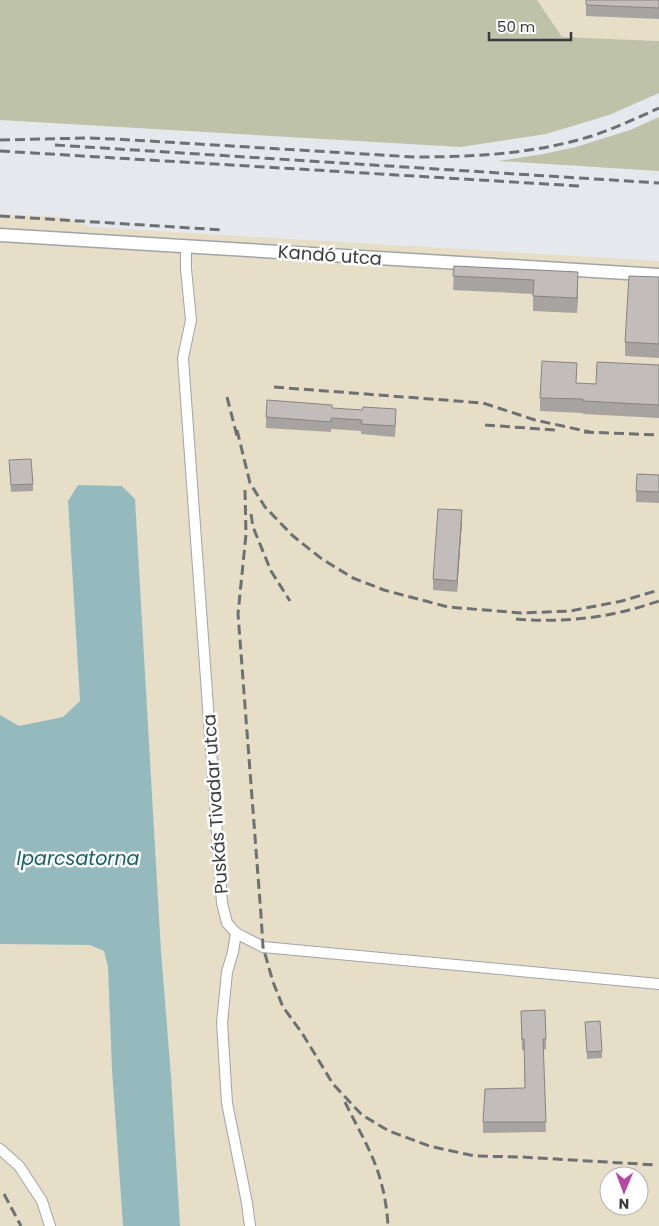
<svg xmlns="http://www.w3.org/2000/svg" width="659" height="1226" font-family="Poppins,sans-serif">
<style>
.industrial{fill:#e7dec8;fill-rule:evenodd}
.green{fill:#bec2a8}
.water{fill:#94babe}
.lines{fill:none;stroke-linecap:round;stroke-linejoin:round}
.minor-casing{stroke:#a0a4a8;stroke-width:12}
.tertiary-casing{stroke:#a0a4a8;stroke-width:15}
.minor{stroke:#fff;stroke-width:10}
.tertiary{stroke:#fff;stroke-width:12}
.rail{stroke:#6e7173;stroke-width:3;stroke-dasharray:10 5;stroke-linecap:butt}
.wall{fill:#a7a3a1}
.shaded-wall{fill:#888483}
.building{fill:#c2bdbb;stroke:#888483}
.labels{text-anchor:middle;dominant-baseline:central;stroke-width:5;stroke-linejoin:round;paint-order:stroke}
.street-label{font-size:18px;fill:#393b3d;stroke:#fff}
.water-label{font-size:19px;font-style:italic;fill:#146169;stroke:#fff}
</style>
<rect width="100%" height="100%" fill="#e5e9ed"/>
<!-- industrial -->
<g class="industrial">
<polygon points="537,0 659,0 659,41 562,37"/>
<path d="M0,214l65,3 26,10 568,34v965h-479l-9,-150 -10,-125 -26,-452 -13,-13 -54,15 12,200 -17,16 -44,10 -19,-12zM609,1176h30v30h-30z"/>
<polygon points="0,944 90,945 104,951 108,967 112,1070 123,1226 0,1226"/>
</g>
<!-- green -->
<g class="green">
<polygon points="0,0 537,0 562,37 659,41 659,93 609,115 546,134 461,147 0,120"/>
<polygon points="659,117 659,171 498,161 543,154 576,147 630,130"/>
</g>
<!-- water -->
<polygon class="water" points="78,485 122,486 135,499 161,951 171,1076 180,1226 123,1226 112,1070 108,967 104,951 90,945 0,944 0,715 19,726 63,717 80,701 68,501"/>
<g class="lines">
<defs>
<g id="minor">
<polyline points="186,246 186,269 191,320 183,358 222,903 227,923 236,933 263,947 659,984"/>
<polyline points="236,933 233,952 227,972 222,1023 227,1103 247,1203 250,1226"/>
<polyline points="0,1149 19,1166 42,1201 50,1226"/>
</g>
<polyline id="tertiary" points="0,235 659,275"/>
</defs>
<!-- minor casing -->
<use href="#minor" class="minor-casing"/>
<!-- tertiary casing -->
<use href="#tertiary" class="tertiary-casing"/>
<!-- minor -->
<use href="#minor" class="minor"/>
<!-- tertiary -->
<use href="#tertiary" class="tertiary"/>
<!-- rail -->
<g class="rail">
<path d="M0,140l87,-2 28,1 299,18c61,0 119,-3 178,-21 23,-8 45,-18 67,-28"/>
<polyline points="55,145 659,183"/>
<polyline points="0,151 579,186"/>
<polyline points="0,216 223,230"/>
<polyline points="274,387 483,403 535,420 590,432"/>
<polyline points="227,397 237,436"/>
<polyline points="485,425 555,430"/>
<polyline points="237,430 250,483 265,507 293,536 322,559 353,578 384,590 448,607 521,613 570,611 622,601 659,590"/>
<polyline points="584,432 659,435"/>
<polyline points="245,490 246,534 238,614 261,915 263,947 273,982 283,1007 302,1033 333,1084 362,1115 389,1131 429,1146 475,1156 521,1157 657,1165"/>
<polyline points="251,514 253,527 271,571 290,601"/>
<path d="M516,619c35,3 71,1 105,-7 13,-3 26,-7 38,-11"/>
<path d="M345,1102c11,23 25,46 33,70 6,18 9,36 10,54"/>
<polyline points="4,1194 21,1226"/>
</g>
</g>
<!-- wall -->
<g class="wall">
<polygon points="586,0 659,0 659,19 586,16"/>
<polygon points="454,266 578,287 577,313 533,311 533,294 453,290"/>
<polygon points="659,277 659,358 625,356 625,342"/>
<polygon points="659,365 659,418 583,414 583,413 540,411 540,398 596,384"/>
<polygon points="266,417 396,420 395,437 361,434 361,431 331,429 331,432 266,428"/>
<polygon points="9,460 33,484 33,491 11,492"/>
<polygon points="659,475 659,503 636,502 636,491"/>
<polygon points="462,521 457,592 433,590 433,579"/>
<polygon points="521,1011 546,1039 546,1049 543,1050 546,1132 483,1133 483,1122 525,1088 524,1050 522,1050"/>
<polygon points="585,1022 602,1051 602,1058 587,1059"/>
</g>
<!-- shaded-wall -->
<g class="shaded-wall">
<polygon points="578,272 578,287 577,313 577,298"/>
<polygon points="462,510 462,521 457,592 457,581"/>
</g>
<!-- building -->
<g class="building">
<polygon points="586,0 659,0 659,8 586,5"/>
<polygon points="454,266 578,272 577,298 533,296 534,280 453,276"/>
<polygon points="629,276 659,277 659,344 625,342"/>
<polygon points="542,361 577,363 576,383 596,384 597,362 659,365 659,405 583,401 583,399 540,398"/>
<polygon points="267,400 332,405 332,408 362,410 363,407 396,409 395,426 361,424 362,420 331,418 331,422 266,417"/>
<polygon points="31,459 33,484 11,485 9,460"/>
<polygon points="637,474 659,475 659,492 636,491"/>
<polygon points="438,509 462,510 457,581 433,579"/>
<polygon points="545,1010 546,1039 543,1039 546,1122 483,1122 485,1089 525,1088 524,1039 522,1040 521,1011"/>
<polygon points="600,1021 602,1051 587,1052 585,1022"/>
</g>
<g class="labels">
<!-- street labels -->
<g class="street-label">
<text transform="translate(330 255) rotate(4)">Kandó utca</text>
<text transform="translate(215 804) rotate(-94)">Puskás Tivadar utca</text>
</g>
<!-- water labels -->
<g class="water-label">
<text x="78" y="858">Iparcsatorna</text>
</g>
</g>
<!-- north arrow -->
<g transform="translate(624 1191) rotate(181)"><circle r="24" fill="#ffffff" stroke="#b0b1b1"/>
<path d="M0-4L9 19L0 12L-9 19Z" fill="#b847a2"/>
<text y="-8" font-size="14" font-weight="bold" text-anchor="middle" fill="#393b3d">N</text>
</g>
<!-- scale -->
<path d="M489 32v8h82v-8" fill="none" stroke="#393b3d" stroke-width="2.5"/>
<text x="497" y="32" font-size="15" fill="#393b3d" stroke="#ffffff" stroke-width="4" paint-order="stroke">50 m</text>
</svg>
